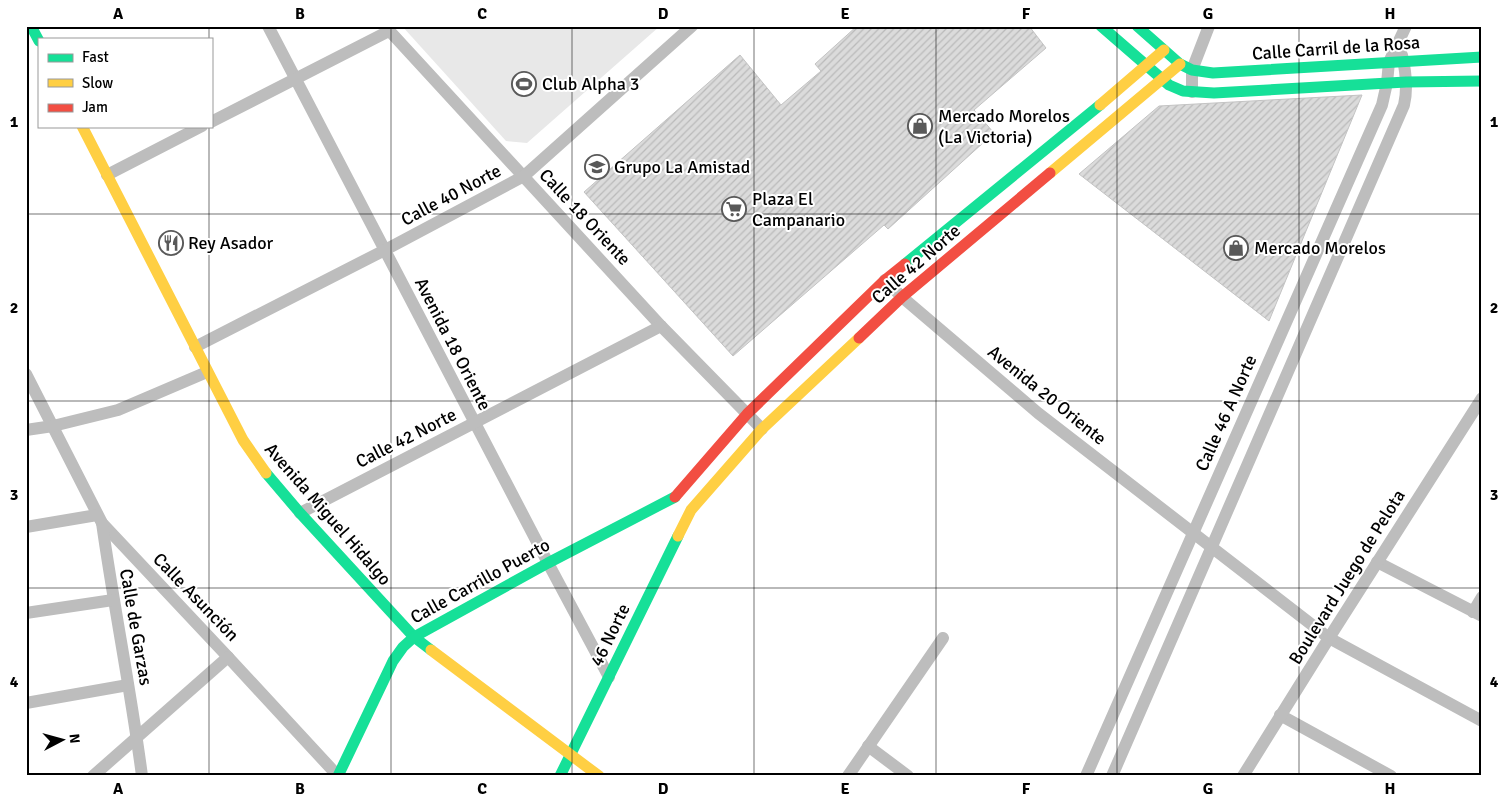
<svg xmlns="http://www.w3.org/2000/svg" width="1508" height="802" font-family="Signika,sans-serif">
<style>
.park{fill:#e8e8e8}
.building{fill:url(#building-hatch);stroke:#c3c3c3}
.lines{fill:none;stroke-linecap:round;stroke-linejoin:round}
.street{stroke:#bdbdbd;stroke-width:12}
.fast{stroke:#16e098;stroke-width:11}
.slow{stroke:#ffcf43;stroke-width:11}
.jam{stroke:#f24e42;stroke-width:11}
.grid{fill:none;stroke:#000;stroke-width:1;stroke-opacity:0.55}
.labels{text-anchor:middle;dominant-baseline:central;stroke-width:4;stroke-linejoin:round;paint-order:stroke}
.street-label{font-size:18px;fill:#000;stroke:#fff}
.poi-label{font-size:18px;fill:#000;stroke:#fff;text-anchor:start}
.neatline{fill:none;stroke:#000;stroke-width:2}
.grid-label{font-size:16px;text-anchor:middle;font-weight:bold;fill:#000}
</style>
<defs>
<pattern id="building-hatch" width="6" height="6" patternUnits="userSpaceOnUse" patternTransform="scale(1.25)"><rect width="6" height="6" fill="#dbdbdb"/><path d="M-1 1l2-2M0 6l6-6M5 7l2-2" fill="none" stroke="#bababa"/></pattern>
</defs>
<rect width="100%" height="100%" fill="#fff"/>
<!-- park -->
<polygon class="park" points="402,26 660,26 527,143 506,141"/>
<!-- building -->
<g class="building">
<polygon points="857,26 1029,26 1046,48 974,110 994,133 888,229 884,225 733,356 584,192 740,55 781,105 821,71 815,64"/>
<polygon points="1362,95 1269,321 1079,174 1159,106"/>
</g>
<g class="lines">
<!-- street -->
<g class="street">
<polyline points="268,26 548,563 609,677"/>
<polyline points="385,26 661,326 762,429"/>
<polyline points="1192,92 1192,70 1209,26"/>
<polyline points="211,122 389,31"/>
<polyline points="107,175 202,126"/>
<polyline points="885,280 902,297 1038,413 1329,638 1482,721"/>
<polyline points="195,347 385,250 524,176 692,26"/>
<polyline points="26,374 102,523 228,657 338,776"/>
<polyline points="26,430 53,426 118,410 207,372"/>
<polyline points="300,513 661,326"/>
<path d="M102,523c12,85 29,168 40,253"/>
<polyline points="26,527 97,515"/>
<polyline points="1377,562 1482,616"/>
<polyline points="1473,612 1482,597"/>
<polyline points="26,613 113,600"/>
<polyline points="26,703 128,685"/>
<polyline points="1280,715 1391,776"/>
<polyline points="868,746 908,776"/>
<polyline points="93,776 228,657"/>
<polyline points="848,776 943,638"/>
<polyline points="1086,776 1382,105 1387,83 1389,62 1406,26"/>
<path d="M1112,776l292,-671c4,-17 2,-33 -2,-50"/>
<polyline points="1243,776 1329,638 1482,398"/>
</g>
<!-- fast -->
<g class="fast">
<polyline points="31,26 39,41"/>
<polyline points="1101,26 1169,85 1183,91 1214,93 1406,82 1482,81"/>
<polyline points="1137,26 1180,64 1192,70 1213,73 1482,57"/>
<polyline points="905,264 1100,105"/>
<polyline points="266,473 300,513 414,637 431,650"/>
<polyline points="338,776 393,661 403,647 414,637 548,563 675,497"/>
<polyline points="560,776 678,536"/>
</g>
<!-- slow -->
<g class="slow">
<polyline points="1100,105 1164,50"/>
<polyline points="82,126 243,440 266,473"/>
<polyline points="1050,173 1180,64"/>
<polyline points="678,536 691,510 762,429 859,338"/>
<polyline points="431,650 599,776"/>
</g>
<!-- jam -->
<g class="jam">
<polyline points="859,338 902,297 1050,173"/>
<polyline points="675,497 747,414 885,280 905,264"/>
</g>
</g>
<!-- grid -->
<path class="grid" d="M209,26v13M391,26v750M572,26v750M754,26v750M936,26v750M1117,26v750M1299,26v750M209,126v650M26,214h1456M26,401h1456M26,588h1456"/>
<!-- icons -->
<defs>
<symbol id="stadium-ring" viewBox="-11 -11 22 22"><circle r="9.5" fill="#fff" stroke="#595959" stroke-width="1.5"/><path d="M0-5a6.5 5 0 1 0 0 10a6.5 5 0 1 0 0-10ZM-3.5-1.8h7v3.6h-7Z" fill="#595959"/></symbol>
<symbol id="shop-ring" viewBox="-11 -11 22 22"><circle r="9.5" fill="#fff" stroke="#595959" stroke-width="1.5"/><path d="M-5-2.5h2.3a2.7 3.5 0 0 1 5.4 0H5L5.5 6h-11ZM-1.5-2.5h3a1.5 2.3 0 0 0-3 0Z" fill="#595959"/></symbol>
<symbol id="school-ring" viewBox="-11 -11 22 22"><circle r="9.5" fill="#fff" stroke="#595959" stroke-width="1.5"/><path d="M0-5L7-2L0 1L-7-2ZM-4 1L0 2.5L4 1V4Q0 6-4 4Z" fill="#595959"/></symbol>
<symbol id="supermarket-ring" viewBox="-11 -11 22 22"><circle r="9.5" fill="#fff" stroke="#595959" stroke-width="1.5"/><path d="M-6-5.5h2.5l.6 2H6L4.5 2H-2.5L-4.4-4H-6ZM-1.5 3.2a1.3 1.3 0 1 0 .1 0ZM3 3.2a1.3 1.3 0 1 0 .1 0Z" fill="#595959"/></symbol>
<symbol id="restaurant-ring" viewBox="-11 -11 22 22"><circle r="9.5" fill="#fff" stroke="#595959" stroke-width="1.5"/><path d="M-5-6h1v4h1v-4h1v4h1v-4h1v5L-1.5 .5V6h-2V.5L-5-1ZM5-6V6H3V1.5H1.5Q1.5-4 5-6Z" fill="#595959"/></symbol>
</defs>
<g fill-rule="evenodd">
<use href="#stadium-ring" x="510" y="70" width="28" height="28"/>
<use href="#shop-ring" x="906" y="112" width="28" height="28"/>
<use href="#school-ring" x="583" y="153" width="28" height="28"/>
<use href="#supermarket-ring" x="720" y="195" width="28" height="28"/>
<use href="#restaurant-ring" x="157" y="229" width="28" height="28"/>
<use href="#shop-ring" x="1222" y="234" width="28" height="28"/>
</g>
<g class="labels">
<!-- street labels -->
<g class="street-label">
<text transform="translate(1336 48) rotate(-4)">Calle Carril de la Rosa</text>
<text transform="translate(451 195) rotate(-28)">Calle 40 Norte</text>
<text transform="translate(585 217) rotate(47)">Calle 18 Oriente</text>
<text transform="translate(916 264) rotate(-41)">Calle 42 Norte</text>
<text transform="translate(453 344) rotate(63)">Avenida 18 Oriente</text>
<text transform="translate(1047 395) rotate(39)">Avenida 20 Oriente</text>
<text transform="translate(1226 413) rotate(-66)">Calle 46 A Norte</text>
<text transform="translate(406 438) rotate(-27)">Calle 42 Norte</text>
<text transform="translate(328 514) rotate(49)">Avenida Miguel Hidalgo</text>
<text transform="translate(1347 577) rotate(-58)">Boulevard Juego de Pelota</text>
<text transform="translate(480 581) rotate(-29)">Calle Carrillo Puerto</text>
<text transform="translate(196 597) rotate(46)">Calle Asunción</text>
<text transform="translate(136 627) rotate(80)">Calle de Garzas</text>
<text transform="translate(610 635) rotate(-64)">46 Norte</text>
</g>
<!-- poi labels -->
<g class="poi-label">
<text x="542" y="84">Club Alpha 3</text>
<text x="938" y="116">Mercado Morelos<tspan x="938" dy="21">(La Victoria)</tspan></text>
<text x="614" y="167">Grupo La Amistad</text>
<text x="752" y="199">Plaza El<tspan x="752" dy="21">Campanario</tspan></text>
<text x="188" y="243">Rey Asador</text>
<text x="1254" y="248">Mercado Morelos</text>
</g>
</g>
<!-- border -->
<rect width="1508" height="802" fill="none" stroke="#ffffff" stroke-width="55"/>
<!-- legend -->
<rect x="38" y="38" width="175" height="90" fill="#ffffff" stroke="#999999"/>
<rect x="48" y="54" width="25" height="8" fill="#16e098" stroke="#999999"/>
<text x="82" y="62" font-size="15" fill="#000000">Fast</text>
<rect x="48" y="79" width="25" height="8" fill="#ffcf43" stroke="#999999"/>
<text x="82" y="88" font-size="15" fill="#000000">Slow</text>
<rect x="48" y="104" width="25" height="8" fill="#f24e42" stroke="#999999"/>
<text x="82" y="112" font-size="15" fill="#000000">Jam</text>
<!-- north arrow -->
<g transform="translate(62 740) rotate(84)" stroke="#ffffff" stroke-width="4" paint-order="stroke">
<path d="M0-4L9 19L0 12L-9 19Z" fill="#000000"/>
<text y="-8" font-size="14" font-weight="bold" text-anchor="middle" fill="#000000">N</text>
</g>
<rect x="28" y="28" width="1452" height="746" class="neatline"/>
<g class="grid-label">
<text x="118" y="19">A</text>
<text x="300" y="19">B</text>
<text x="482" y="19">C</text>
<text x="663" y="19">D</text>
<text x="845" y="19">E</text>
<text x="1026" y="19">F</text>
<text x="1208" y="19">G</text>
<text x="1390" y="19">H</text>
<text x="14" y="127">1</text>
<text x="1494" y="127">1</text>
<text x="14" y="313">2</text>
<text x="1494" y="313">2</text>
<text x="14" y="500">3</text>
<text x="1494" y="500">3</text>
<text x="14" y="687">4</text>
<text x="1494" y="687">4</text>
<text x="118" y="794">A</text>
<text x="300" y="794">B</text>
<text x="482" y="794">C</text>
<text x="663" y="794">D</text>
<text x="845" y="794">E</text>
<text x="1026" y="794">F</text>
<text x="1208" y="794">G</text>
<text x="1390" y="794">H</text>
</g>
</svg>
